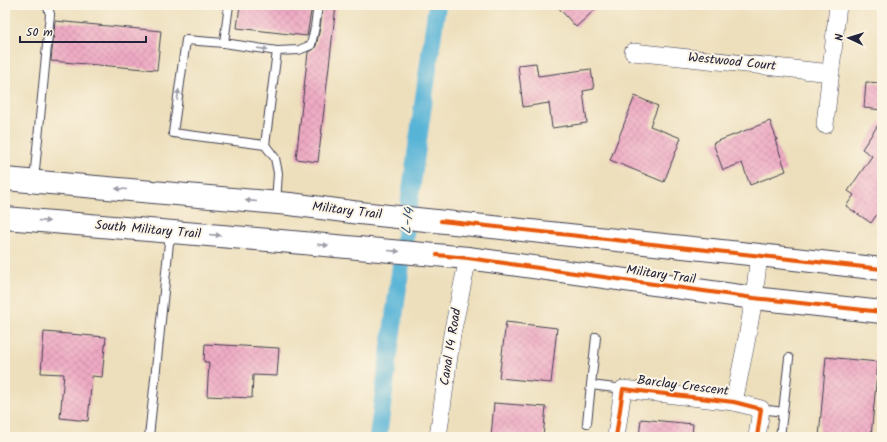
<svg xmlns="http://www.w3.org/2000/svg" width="887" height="442" font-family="Kalam,sans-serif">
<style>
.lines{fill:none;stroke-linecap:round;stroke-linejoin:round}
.canal{stroke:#59b4d7;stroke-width:18}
.building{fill:url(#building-cross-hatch)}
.service-casing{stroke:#403e4e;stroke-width:10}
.minor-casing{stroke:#403e4e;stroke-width:18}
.secondary-casing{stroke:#403e4e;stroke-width:24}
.service{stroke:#fff;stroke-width:8}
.minor{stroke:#fff;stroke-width:17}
.secondary{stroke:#fff;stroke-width:22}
.cycleway-casing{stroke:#fcf5e5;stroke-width:6}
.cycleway{stroke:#e8590c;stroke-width:4}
.oneway{fill:#9c9ca7}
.labels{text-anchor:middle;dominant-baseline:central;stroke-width:4;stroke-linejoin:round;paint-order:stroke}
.street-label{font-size:13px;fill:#22223b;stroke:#fcf5e5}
.water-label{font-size:14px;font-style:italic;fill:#355572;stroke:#fcf5e5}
</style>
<defs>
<pattern id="building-cross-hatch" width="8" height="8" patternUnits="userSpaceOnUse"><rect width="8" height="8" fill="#eea9c3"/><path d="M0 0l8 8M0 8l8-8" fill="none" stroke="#cc91a8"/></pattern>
</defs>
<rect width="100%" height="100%" fill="#fcf5e5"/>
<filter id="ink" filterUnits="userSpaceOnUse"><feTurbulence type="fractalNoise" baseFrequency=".025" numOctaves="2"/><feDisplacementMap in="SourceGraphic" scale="8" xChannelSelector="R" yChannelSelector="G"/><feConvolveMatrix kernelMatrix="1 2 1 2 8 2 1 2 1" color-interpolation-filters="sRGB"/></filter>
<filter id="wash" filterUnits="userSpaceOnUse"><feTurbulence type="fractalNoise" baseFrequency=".012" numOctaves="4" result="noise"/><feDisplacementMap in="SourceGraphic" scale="16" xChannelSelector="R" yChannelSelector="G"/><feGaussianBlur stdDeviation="0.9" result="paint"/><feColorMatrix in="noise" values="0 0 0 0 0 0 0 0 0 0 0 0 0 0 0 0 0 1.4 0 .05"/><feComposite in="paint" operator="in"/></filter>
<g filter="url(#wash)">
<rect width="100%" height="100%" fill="#eddfbc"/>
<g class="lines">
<!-- canal -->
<polyline class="canal" points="378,437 411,190 437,5"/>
</g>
<g id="blocks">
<!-- building -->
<g class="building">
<polygon points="240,5 312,5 307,36 237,28"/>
<polygon points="323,5 336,5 318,162 296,159 308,52 313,50 316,46 320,28"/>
<polygon points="556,5 600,5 576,27"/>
<polygon points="55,21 161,31 157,70 51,61"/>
<polygon points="536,63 538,76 591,69 594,89 583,91 587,123 552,128 549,103 523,107 518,65"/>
<polygon points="866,82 882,83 882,110 864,108"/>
<polygon points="635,96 658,106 650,126 681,138 664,182 610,160"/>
<polygon points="882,119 882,207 871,223 846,206 854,195 848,191 872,156 862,149"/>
<polygon points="770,121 777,140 775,140 786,171 750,185 742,163 723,170 713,143"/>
<polygon points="506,322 557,328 551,383 499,378"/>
<polygon points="44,332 106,337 102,377 92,376 88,421 60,418 64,374 41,373"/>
<polygon points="205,344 279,348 277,376 253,375 252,398 207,396 209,362 204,362"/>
<polygon points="826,357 878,362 871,437 819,437"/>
<polygon points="494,403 546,407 543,437 491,437"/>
<polygon points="641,419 693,424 692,437 639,437"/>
</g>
</g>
</g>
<g filter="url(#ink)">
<use href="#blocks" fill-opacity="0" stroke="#403e4e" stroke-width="1"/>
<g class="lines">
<defs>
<g id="service">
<polyline points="224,43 229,5"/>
<polyline points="265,145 277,51"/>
<polyline points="34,180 50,14 47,5"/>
<polyline points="276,203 278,173 275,158 265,145 173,133 186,40 224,43 277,51 299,50 311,45 315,27 318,5"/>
<polyline points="591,385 623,389"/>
<polyline points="761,409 783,412 789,358"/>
<polyline points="587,423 596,337"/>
<polyline points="149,437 170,233"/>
<polyline points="780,437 783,412"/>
</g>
<g id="minor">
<polyline points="633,52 831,73"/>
<polyline points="825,125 838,5"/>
<polyline points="734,402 746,343 754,298 759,255"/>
<polyline points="438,437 452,334 468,258"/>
<polyline points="616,437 623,389 734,402 761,409 757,437"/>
</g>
<g id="secondary">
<polyline points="5,179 290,204 360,213 759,255 882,269"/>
<polyline points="5,218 292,242 468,258 754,298 882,312"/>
</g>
</defs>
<!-- service casing -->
<use href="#service" class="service-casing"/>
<!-- minor casing -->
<use href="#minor" class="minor-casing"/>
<!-- secondary casing -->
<use href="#secondary" class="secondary-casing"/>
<!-- service -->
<use href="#service" class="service"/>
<!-- minor -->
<use href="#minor" class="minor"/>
<!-- secondary -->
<use href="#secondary" class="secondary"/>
<defs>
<g id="cycleway">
<polyline points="441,221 882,269"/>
<polyline points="437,255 468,258 754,298 882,312"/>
<polyline points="616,437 623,389 734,402 761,409 757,437"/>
</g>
</defs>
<!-- cycleway casing -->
<use href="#cycleway" class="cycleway-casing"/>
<!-- cycleway -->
<use href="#cycleway" class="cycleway"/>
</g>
<!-- one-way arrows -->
<defs><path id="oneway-solid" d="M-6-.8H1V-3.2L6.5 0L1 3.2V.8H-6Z"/></defs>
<g class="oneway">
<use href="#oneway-solid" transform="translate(263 49) rotate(8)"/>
<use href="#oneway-solid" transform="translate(178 95) rotate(-82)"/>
<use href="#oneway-solid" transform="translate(121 189) rotate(-175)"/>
<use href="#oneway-solid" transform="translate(251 201) rotate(-175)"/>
<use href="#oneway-solid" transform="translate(44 221) rotate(5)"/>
<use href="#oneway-solid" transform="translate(215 235) rotate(5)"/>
<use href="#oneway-solid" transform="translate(323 245) rotate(6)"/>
<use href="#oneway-solid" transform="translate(394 251) rotate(5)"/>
</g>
</g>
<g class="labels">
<!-- street labels -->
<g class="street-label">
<text transform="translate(732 62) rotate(6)">Westwood Court</text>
<text transform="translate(347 211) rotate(7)">Military Trail</text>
<text transform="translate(148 230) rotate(5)">South Military Trail</text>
<text transform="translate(661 275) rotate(8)">Military Trail</text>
<text transform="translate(451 347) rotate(-81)">Canal 14 Road</text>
<text transform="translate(683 386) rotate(7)">Barclay Crescent</text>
</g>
<!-- water labels -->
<g class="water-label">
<text transform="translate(408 221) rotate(-82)">L-14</text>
</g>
</g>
<!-- margin -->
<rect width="887" height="442" fill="none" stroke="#fcf5e5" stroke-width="20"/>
<!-- north arrow -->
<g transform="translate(849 38) rotate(274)" stroke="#fcf5e5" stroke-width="3" paint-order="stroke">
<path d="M0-3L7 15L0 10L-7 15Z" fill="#22223b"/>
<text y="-6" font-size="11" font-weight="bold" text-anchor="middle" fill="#22223b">N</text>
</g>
<!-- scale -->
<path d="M20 36v6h126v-6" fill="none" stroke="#22223b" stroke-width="2"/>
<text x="26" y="36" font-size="12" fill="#22223b" stroke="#fcf5e5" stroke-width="3" paint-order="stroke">50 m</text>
</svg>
